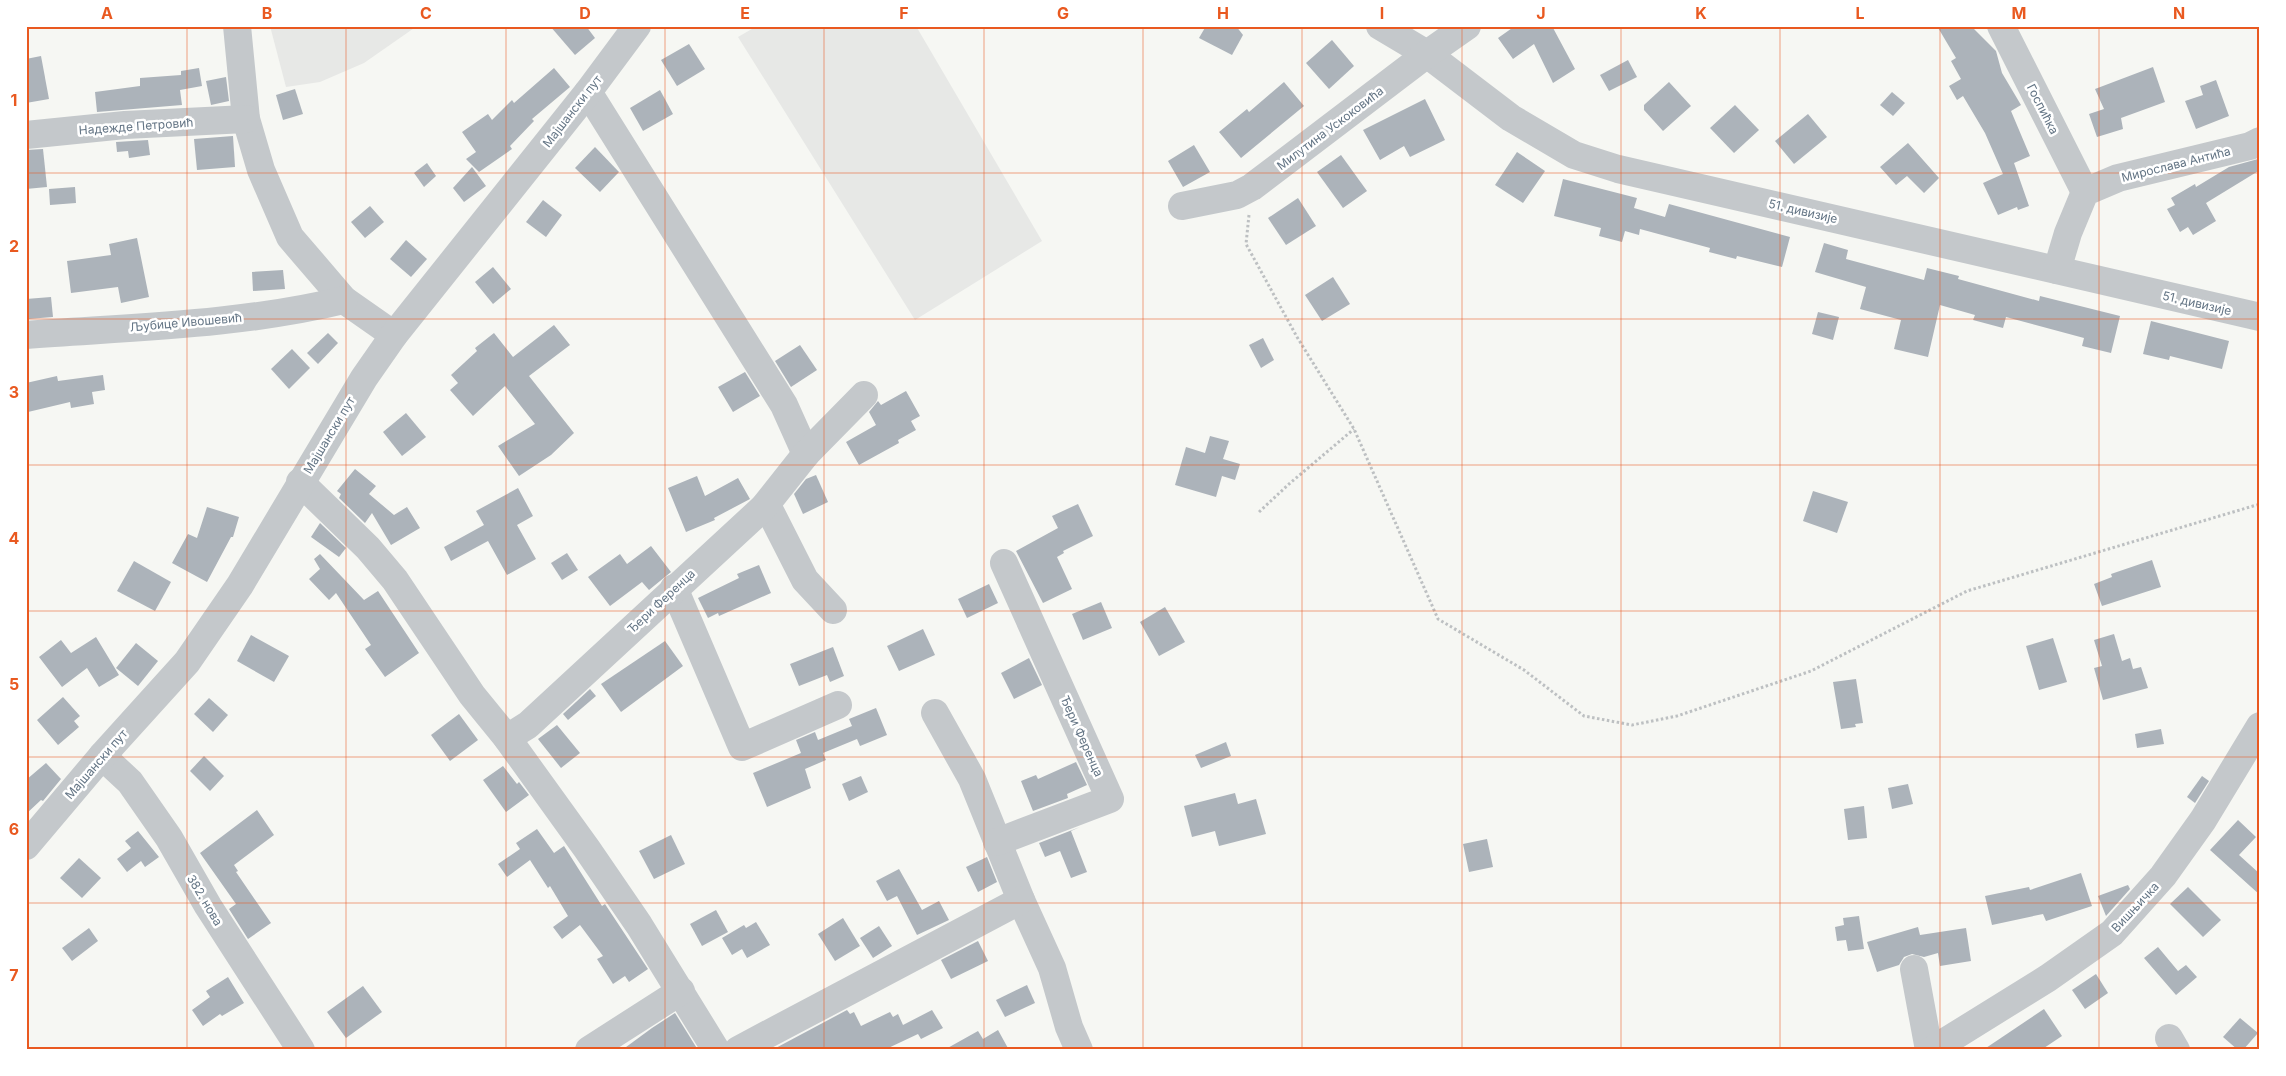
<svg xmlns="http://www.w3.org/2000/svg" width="2286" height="1076" font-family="Inter,sans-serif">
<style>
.built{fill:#e7e8e6}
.building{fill:#acb3ba}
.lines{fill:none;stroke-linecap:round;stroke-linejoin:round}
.path{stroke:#bdc0c2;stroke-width:3;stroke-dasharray:2.5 2.5;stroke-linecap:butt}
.minor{stroke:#c4c8cb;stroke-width:28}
.grid{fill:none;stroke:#e95920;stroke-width:1;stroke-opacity:0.55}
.labels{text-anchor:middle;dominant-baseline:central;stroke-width:5;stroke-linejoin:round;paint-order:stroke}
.street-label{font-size:12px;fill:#647585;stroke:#fff}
.neatline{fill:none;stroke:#e95920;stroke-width:2}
.grid-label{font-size:16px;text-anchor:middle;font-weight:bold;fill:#e95920}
</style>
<rect width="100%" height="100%" fill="#f6f7f3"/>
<!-- built -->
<g class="built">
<polygon points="270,26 417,26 364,63 320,82 286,87"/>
<polygon points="757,26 916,26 1042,241 915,320 738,37"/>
</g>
<!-- building -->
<g class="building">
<polygon points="550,26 586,26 595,38 575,55"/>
<polygon points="1206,26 1236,26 1243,35 1232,55 1199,38"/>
<polygon points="1515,26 1552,26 1575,69 1553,83 1534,44 1513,59 1498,38"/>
<polygon points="1937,26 1971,26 1996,51 2002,73 2021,105 2011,111 2030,156 2014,163 2029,206 2018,210 2017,207 1998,215 1983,183 2003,174 1985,133 1963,96 1957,100 1949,86 1961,79 1951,61 1956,58"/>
<polygon points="1332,40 1354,66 1329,89 1306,63"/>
<polygon points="689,44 705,69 677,86 661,60"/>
<polygon points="41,56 49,99 26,103 26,59"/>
<polygon points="1628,60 1637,77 1609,91 1600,75"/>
<polygon points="2153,67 2165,102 2121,118 2123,129 2097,137 2089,114 2104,109 2095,89"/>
<polygon points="199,68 202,86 180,90 182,105 97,112 95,92 140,86 140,78 181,75 181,71"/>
<polygon points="554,68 570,87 532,119 534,121 510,146 512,149 479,172 466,159 476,152 462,132 488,114 492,120 512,100 514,103"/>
<polygon points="226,77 229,101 211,105 206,81"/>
<polygon points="2216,80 2229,116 2196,129 2185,101 2203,95 2200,86"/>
<polygon points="1284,82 1304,106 1241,158 1219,132 1247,109 1249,112"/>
<polygon points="1669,82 1691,106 1663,131 1644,110 1644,105"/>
<polygon points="295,89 303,114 283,120 276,95"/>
<polygon points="660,90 673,114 643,131 630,108"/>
<polygon points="1892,92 1905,103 1893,116 1880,105"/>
<polygon points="1425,99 1445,140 1410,157 1404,146 1380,160 1363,130"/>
<polygon points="1735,105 1759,130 1734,153 1710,128"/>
<polygon points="1808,114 1827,137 1794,164 1775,141"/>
<polygon points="233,136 235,167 197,170 194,139"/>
<polygon points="148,140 150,155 129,158 128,151 117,152 116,142"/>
<polygon points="1908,143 1939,178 1924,193 1907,176 1896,185 1880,167"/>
<polygon points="1194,145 1210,172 1183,187 1168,161"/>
<polygon points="595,147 619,172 600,192 575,168"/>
<polygon points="43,149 47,187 26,189 26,150"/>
<polygon points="1517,152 1545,171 1523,203 1495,185"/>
<polygon points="1341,155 1367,191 1343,208 1317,172"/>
<polygon points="2258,159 2260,170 2206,203 2216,221 2193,235 2188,227 2180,232 2167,209 2175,205 2171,198 2195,184 2196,187 2229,167"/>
<polygon points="427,163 436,176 424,187 414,173"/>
<polygon points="472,167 486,186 464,202 453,188"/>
<polygon points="1563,179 1637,198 1634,208 1665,217 1669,204 1790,237 1782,267 1737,256 1736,259 1709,252 1710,248 1640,229 1639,235 1625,231 1622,242 1599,236 1601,228 1554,216"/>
<polygon points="75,187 76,203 50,205 49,189"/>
<polygon points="1298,198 1316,226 1286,245 1268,218"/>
<polygon points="543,200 562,215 546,237 526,222"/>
<polygon points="370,206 384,222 365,238 351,222"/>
<polygon points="137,238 149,297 121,303 118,287 71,293 67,261 111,255 109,244"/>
<polygon points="406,240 427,259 411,277 390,259"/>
<polygon points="1824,243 1848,250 1846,259 1924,280 1927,268 1959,276 1958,279 2039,301 2040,296 2120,316 2111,353 2082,346 2084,338 2006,317 2003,328 1973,320 1975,315 1940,305 1928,357 1894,349 1901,320 1860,309 1866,287 1815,272"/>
<polygon points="493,267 511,289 493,304 475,282"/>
<polygon points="283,270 285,289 253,291 252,272"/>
<polygon points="1333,277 1350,304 1322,321 1305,295"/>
<polygon points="51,297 53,317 28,319 26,299"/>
<polygon points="1818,312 1839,317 1833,340 1812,334"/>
<polygon points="2151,321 2229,341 2222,369 2170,356 2169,360 2143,354"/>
<polygon points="554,325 570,345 529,376 574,433 551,455 519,476 498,446 535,424 505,386 473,416 450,390 458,383 451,375 477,351 475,348 494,333 513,357"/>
<polygon points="328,333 338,343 318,364 307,353"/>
<polygon points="1263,338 1274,360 1261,368 1249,345"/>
<polygon points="800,345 817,370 791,387 775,361"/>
<polygon points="292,349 310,368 289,389 271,369"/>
<polygon points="745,372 760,396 733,412 718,387"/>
<polygon points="103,375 105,390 92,392 94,404 71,408 70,402 28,412 26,383 57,376 58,381"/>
<polygon points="906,391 920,416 911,421 916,430 898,440 899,443 859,465 846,442 876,425 869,412 878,401 881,405"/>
<polygon points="406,413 426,437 402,456 383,432"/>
<polygon points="1210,436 1229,441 1223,459 1240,464 1235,480 1222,476 1216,497 1175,485 1186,447 1205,453"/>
<polygon points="355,469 376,486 369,494 394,515 407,507 420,528 391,545 372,513 365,523 339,498 341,494 337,491"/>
<polygon points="816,475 828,502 803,514 794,494 806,479"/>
<polygon points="697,476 705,496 738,478 750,499 714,518 715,520 686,532 668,488"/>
<polygon points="518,488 533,516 517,525 536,559 507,575 488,541 451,561 444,547 484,525 476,511"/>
<polygon points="1813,491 1848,502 1837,533 1803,521"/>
<polygon points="1078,504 1093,536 1063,551 1064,553 1057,557 1072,589 1043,603 1016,551 1058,528 1052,516"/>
<polygon points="207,507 239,517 233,537 231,537 207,582 172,563 188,534 197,538"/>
<polygon points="320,523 346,548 339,557 311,537"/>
<polygon points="651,546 671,572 649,590 642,582 610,606 588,577 620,554 627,564"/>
<polygon points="567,553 578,570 562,580 551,563"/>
<polygon points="320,554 364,600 378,591 419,653 385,677 365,649 371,645 336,593 329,600 309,579 320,569 314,559"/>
<polygon points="2152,560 2161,587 2102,606 2094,584 2112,577 2111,574"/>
<polygon points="134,561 171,582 155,611 117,591"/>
<polygon points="759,565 771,593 719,616 718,613 708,618 698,598 739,578 737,574"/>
<polygon points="989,584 998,603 967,618 958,599"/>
<polygon points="1101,602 1112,628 1083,640 1072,614"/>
<polygon points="1165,607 1185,642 1159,656 1140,622"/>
<polygon points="923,629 935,655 899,671 887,646"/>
<polygon points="2114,634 2122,661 2130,658 2133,669 2141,667 2148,688 2103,700 2094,668 2102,666 2094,640"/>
<polygon points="251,635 289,656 274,682 237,661"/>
<polygon points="96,637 119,675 99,687 87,668 62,687 39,657 61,640 71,653"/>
<polygon points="2053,638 2067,682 2039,690 2026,646"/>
<polygon points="665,641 683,666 621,712 601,684"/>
<polygon points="136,643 158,661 138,686 116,668"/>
<polygon points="833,647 844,676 830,682 827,675 799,686 790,664"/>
<polygon points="1029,658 1042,685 1014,699 1001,673"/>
<polygon points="1856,679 1863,723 1855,724 1856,727 1841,729 1833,682"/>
<polygon points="590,689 596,696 568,720 563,714"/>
<polygon points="63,697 80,716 74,721 79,727 58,745 37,720"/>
<polygon points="209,698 228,715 213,732 194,714"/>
<polygon points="876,708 887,735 860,746 857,739 823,753 826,760 805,769 811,788 767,807 753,773 801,753 796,740 815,732 818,740 852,726 849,719"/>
<polygon points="459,714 478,740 450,761 431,735"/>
<polygon points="557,725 580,753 561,768 538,739"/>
<polygon points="2161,729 2164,744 2137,748 2135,734"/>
<polygon points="1226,742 1231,756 1201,768 1195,755"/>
<polygon points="204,756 224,776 210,791 190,771"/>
<polygon points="1076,762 1087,785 1067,794 1068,798 1033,811 1021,781 1036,775 1038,779"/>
<polygon points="46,763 61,779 43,801 41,800 26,814 26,780"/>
<polygon points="503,766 517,784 519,782 529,795 506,812 483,780"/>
<polygon points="861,776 868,792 849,801 842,784"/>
<polygon points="2202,776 2209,781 2195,803 2187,797"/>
<polygon points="1908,784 1913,804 1892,809 1888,788"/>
<polygon points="1235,793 1238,804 1256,799 1266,834 1219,846 1215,831 1192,837 1184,806"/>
<polygon points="1864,806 1867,838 1848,840 1844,809"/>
<polygon points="257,810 274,835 234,865 238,871 236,872 271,923 248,939 229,909 236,904 200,853"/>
<polygon points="2238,820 2256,837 2239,855 2260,874 2260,895 2210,850"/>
<polygon points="1080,827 1071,831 1087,872 1071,878 1060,851 1045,857 1039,843"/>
<polygon points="537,829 554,853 564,846 602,906 605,904 648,969 629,982 625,976 613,984 597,959 603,956 580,925 562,939 553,927 568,916 550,886 548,888 530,860 507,877 498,864 520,849 516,843"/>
<polygon points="138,831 159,857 145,867 141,861 127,872 117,859 131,848 125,841"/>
<polygon points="671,835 685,864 654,879 639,851"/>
<polygon points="1487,839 1493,867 1469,872 1463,844"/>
<polygon points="987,857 997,882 978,892 966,867"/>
<polygon points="79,858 101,878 82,898 60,878"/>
<polygon points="899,869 922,910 939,901 949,920 917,935 897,896 887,901 876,881"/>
<polygon points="2081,873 2092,906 2046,921 2043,914 1992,925 1985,896 2029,887 2030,890"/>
<polygon points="2128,885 2130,889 2106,916 2098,896"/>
<polygon points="2188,887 2221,920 2203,937 2170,904"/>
<polygon points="716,910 728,932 702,946 690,924"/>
<polygon points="1859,916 1864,949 1848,951 1846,940 1837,941 1835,927 1844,925 1843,918"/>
<polygon points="843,918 860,946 835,961 818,934"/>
<polygon points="756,922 770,945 747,958 742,949 732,955 722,938 744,925 746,928"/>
<polygon points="879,926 892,946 873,958 860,938"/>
<polygon points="1918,927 1920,935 1966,928 1971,961 1940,966 1938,953 1924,957 1912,954 1904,957 1899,965 1877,972 1867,942"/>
<polygon points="89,928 98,941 72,961 62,948"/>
<polygon points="978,941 988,961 951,979 941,960"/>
<polygon points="2158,947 2178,971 2186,965 2197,977 2176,995 2144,958"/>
<polygon points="2096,974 2108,993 2085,1009 2072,990"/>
<polygon points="228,977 244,1003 222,1016 220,1014 203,1026 192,1010 210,997 206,991"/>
<polygon points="1027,985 1035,1003 1005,1017 996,1000"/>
<polygon points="363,986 382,1012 346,1038 327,1012"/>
<polygon points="2044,1009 2062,1036 2041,1050 1983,1050"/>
<polygon points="847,1010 850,1014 854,1012 861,1026 890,1012 893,1017 898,1014 903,1025 932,1010 943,1028 921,1039 918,1034 884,1050 772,1050"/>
<polygon points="675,1013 698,1050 622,1050 652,1028"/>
<polygon points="2240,1018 2258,1033 2243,1050 2238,1050 2223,1037"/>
<polygon points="998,1030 1009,1050 944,1050 978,1031 983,1039"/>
</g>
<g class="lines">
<!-- path -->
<g class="path">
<polyline points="1249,215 1246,244 1297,337 1354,429 1438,619 1524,670 1584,716 1632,725 1677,716 1811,671 1967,591 2260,504"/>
<polyline points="1259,512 1289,484 1354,429"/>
</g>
<!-- minor -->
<g class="minor">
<polyline points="237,26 246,119 261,170 290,237 344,300 394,335"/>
<polyline points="1380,26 1427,54 1511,118 1574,155 1618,169 2260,317"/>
<polyline points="2001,26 2085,192"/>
<polyline points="588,92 784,405 806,454"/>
<polyline points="26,135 125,125 246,119"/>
<polyline points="1182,206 1237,195 1252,187 1427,54 1467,26"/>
<polyline points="2057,270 2068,233 2085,192 2118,178 2250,146 2260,141"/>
<path d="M26,335c106,-8 215,-10 318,-35"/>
<polyline points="300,482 368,548 395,580 472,695 507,738 587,849 639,925 716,1050"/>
<polyline points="764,507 771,513 805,580 833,610"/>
<polyline points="674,588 742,747 838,705"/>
<polyline points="935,713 972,779 1021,900 1052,968 1069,1027 1079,1050"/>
<polyline points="507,738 528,725 764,507 806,454 864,395"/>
<polyline points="102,756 130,782 169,838 208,906 301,1050"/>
<polyline points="997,842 1110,799 1004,563"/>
<polyline points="26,846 102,756 187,662 240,585 364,378 394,335 588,92 637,26"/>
<polyline points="1914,969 1929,1050"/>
<polyline points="2169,1038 2176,1050"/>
<polyline points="589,1050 681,991"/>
<polyline points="738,1050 1021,900"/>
<polyline points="1932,1050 2048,978 2112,933 2163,876 2203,820 2260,726"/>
</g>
</g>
<!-- grid -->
<path class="grid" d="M187,26v1024M346,26v1024M506,26v1024M665,26v1024M824,26v1024M984,26v1024M1143,26v1024M1302,26v1024M1462,26v1024M1621,26v1024M1780,26v1024M1940,26v1024M2099,26v1024M26,173h2234M26,319h2234M26,465h2234M26,611h2234M26,757h2234M26,903h2234"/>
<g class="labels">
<!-- street labels -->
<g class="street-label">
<text transform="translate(2043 109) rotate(63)">Госпићка</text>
<text transform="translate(572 111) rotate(-52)">Мајшански пут</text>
<text transform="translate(136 126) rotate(-4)">Надежде Петровић</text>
<text transform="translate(1330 128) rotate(-37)">Милутина Ускоковића</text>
<text transform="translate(2176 164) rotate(-14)">Мирослава Антића</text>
<text transform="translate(1803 211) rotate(13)">51. дивизије</text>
<text transform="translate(2197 303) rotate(13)">51. дивизије</text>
<text transform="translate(186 322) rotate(-5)">Љубице Ивошевић</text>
<text transform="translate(329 435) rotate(-59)">Мајшански пут</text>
<text transform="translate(661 601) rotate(-43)">Ђери Ференца</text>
<text transform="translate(1082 736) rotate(66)">Ђери Ференца</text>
<text transform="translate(96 764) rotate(-49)">Мајшански пут</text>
<text transform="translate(205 900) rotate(59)">382. нова</text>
<text transform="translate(2135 907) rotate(-47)">Вишњичка</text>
</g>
</g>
<!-- border -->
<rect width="2286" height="1076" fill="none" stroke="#ffffff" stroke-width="55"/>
<rect x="28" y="28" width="2230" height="1020" class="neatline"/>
<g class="grid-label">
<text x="107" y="19">A</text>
<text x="267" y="19">B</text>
<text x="426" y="19">C</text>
<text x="585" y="19">D</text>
<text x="745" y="19">E</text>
<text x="904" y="19">F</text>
<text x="1063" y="19">G</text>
<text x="1223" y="19">H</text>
<text x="1382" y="19">I</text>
<text x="1541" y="19">J</text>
<text x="1701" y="19">K</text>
<text x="1860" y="19">L</text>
<text x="2019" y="19">M</text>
<text x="2179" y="19">N</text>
<text x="14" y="106">1</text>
<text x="14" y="252">2</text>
<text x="14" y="398">3</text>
<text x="14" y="544">4</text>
<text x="14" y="690">5</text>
<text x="14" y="835">6</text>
<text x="14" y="981">7</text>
</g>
</svg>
